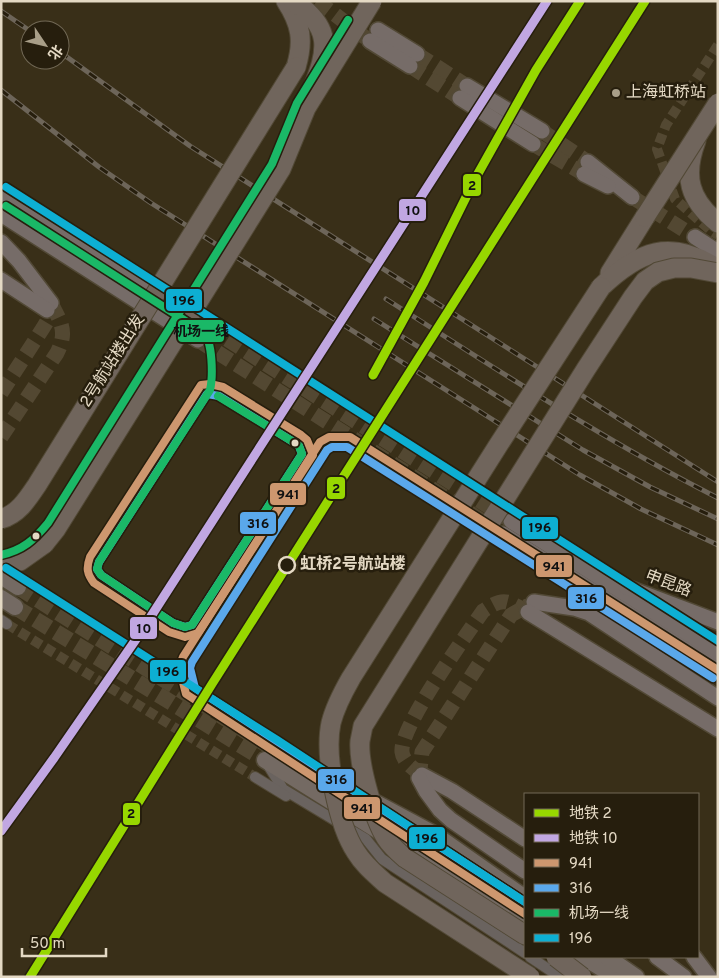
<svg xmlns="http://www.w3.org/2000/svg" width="719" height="978" font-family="Overpass,'Noto Sans SC',sans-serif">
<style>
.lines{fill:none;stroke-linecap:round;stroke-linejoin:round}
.street-tunnel{stroke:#534832;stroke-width:10;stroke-dasharray:10 5;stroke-linecap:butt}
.secondary-tunnel{stroke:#534832;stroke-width:15;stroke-dasharray:15 8;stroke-linecap:butt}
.primary-tunnel{stroke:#534832;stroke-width:16;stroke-dasharray:16 8;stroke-linecap:butt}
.street-casing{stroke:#524936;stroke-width:12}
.secondary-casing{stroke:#524936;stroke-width:18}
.primary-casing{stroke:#524936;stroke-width:19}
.highway-casing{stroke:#524936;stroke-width:21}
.street{stroke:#6a635f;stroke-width:10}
.secondary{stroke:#766c68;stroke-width:15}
.primary{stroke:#746a63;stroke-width:16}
.highway{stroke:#70655c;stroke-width:19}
.rail-casing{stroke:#6d6559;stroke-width:5}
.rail{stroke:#261e0d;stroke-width:3;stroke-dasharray:9;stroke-linecap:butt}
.highway-bridge-casing{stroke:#524936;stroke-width:21;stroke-linecap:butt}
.highway-bridge{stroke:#70655c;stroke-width:19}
.bus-1-casing{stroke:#261e0d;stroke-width:11}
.bus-2-casing{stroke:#261e0d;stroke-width:11}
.bus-3-casing{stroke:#261e0d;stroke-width:11}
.bus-4-casing{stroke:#261e0d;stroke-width:11}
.bus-1{stroke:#cd976f;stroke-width:8}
.bus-2{stroke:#5aa8eb;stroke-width:8}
.bus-3{stroke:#1ab867;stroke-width:8}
.bus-4{stroke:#0dafd3;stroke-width:8}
.metro-1-casing{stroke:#261e0d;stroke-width:12}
.metro-2-casing{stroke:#261e0d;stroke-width:12}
.metro-1{stroke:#97d700;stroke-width:9}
.metro-2{stroke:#c1a7e2;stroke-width:9}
.poi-dot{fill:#a89e88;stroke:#261e0d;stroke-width:2}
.bus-dot{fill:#e4d9c4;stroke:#261e0d;stroke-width:2}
.stop-dot{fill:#261e0d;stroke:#e4d9c4;stroke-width:2.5}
.labels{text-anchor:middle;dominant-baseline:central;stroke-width:5;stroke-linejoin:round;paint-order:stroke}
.poi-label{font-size:16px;fill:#e4d9c4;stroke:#261e0d;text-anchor:start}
.street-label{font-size:16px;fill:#e4d9c4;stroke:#261e0d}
.stop-label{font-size:16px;font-weight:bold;fill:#e4d9c4;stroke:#261e0d;text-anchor:start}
.line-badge{stroke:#261e0d;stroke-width:2}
.pale-badge-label{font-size:14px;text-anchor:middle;font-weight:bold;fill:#111}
</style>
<rect width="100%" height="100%" fill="#392f18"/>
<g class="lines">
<!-- street-tunnel -->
<g class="street-tunnel">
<polyline points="718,45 666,125 657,149 675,199 710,230 718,235"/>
<polyline points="7,624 255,777"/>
</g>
<!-- secondary-tunnel -->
<g class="secondary-tunnel">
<polyline points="317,1 370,41"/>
<polyline points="417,54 467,86"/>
<polyline points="410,66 460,98"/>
<polyline points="542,131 588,162"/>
<polyline points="533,144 584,174"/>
<polyline points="632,197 695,237"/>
<polyline points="208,327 511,521"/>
<polyline points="198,340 497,530"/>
<polyline points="1,393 43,328 49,318 47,310"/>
<path d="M1,437l56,-84c11,-22 4,-30 -6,-50"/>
<path d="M422,775c-8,-6 -19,-13 -20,-23 -3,-24 65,-118 81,-141 22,-15 23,-10 45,1"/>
<polyline points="419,778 422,752 511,615 529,605"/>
</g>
<!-- primary-tunnel -->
<g class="primary-tunnel">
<polyline points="18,587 272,748"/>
<polyline points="15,607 265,760"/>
</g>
<defs>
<g id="street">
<polyline points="1,620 7,624"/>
<polyline points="268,765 283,789 366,839 382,859 525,953"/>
<polyline points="255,777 286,796"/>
<polyline points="530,957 560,977"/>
</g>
<g id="secondary">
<polyline points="378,30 417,54"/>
<polyline points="370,41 410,66"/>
<polyline points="467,86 542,131"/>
<polyline points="460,98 533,144"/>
<polyline points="588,162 632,197"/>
<polyline points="584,174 608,186"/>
<polyline points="1,195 208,327"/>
<polyline points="1,214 198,340"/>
<polyline points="695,237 718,252"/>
<polyline points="1,242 19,261 51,303"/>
<polyline points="1,280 47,310"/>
<polyline points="511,521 718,653"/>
<polyline points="503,534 718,670"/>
<polyline points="626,587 718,622"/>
<polyline points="534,602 574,608 589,613 718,698"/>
<polyline points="528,612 718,729"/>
<polyline points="422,775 452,791 525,839"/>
<polyline points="419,778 426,791 440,810 451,820 525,871"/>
<polyline points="657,957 684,977"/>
<polyline points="694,957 709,977"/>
</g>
<g id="primary">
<polyline points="1,576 18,587"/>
<polyline points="1,598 15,607"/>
<polyline points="272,748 460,872"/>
<polyline points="265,760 388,837"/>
<polyline points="365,797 434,834 525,898"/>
<polyline points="443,871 525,922"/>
<polyline points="583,957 616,977"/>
<polyline points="607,957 636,977"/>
</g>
<g id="highway">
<path d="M286,1c15,23 18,40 10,66"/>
<path d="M293,1c40,26 35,49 19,89"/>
<path d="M696,141c-13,35 -7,59 22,82"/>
<polyline points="610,273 645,217"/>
<path d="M601,287c38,-36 69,-49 117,-18"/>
<polyline points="1,565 20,561 44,544"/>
</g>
</defs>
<!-- street casing -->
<use href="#street" class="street-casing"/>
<!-- secondary casing -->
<use href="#secondary" class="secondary-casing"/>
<!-- primary casing -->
<use href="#primary" class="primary-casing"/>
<!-- highway casing -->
<use href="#highway" class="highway-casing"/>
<!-- street -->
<use href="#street" class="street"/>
<!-- secondary -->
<use href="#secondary" class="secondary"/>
<!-- primary -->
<use href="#primary" class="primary"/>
<!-- highway -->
<use href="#highway" class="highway"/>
<defs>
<g id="rail">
<polyline points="1,11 30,31"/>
<polyline points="60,52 190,146 718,482"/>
<polyline points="1,90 99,167 151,203 580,475 641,509 718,545"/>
<path d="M386,299c109,69 217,141 332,199"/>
<polyline points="374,319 583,450 650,487 718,519"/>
</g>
</defs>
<!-- rail casing -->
<use href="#rail" class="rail-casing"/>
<!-- rail -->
<use href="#rail" class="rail"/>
<defs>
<g id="highway-bridge">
<polyline points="645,217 718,103"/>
<path d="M1,519c17,-5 26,-19 36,-34l259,-418"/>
<polyline points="44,544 56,529 281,169 306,108 372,1"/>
<path d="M525,935l-120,-77c-7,-6 -14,-12 -19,-20 -12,-19 -28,-74 -26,-97 1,-5 2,-10 3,-15l223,-357 47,-72 12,-16 13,-9 16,-4h17l27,5"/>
<polyline points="556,957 582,977"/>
<path d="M530,977l-145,-94c-11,-10 -21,-18 -29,-31 -18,-27 -32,-96 -25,-129 4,-16 12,-31 20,-45l148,-234 102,-157"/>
</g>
</defs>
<!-- highway-bridge casing -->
<use href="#highway-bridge" class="highway-bridge-casing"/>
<!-- highway-bridge -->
<use href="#highway-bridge" class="highway-bridge"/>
<defs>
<g id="bus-1">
<path d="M210,384l13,3 78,48 6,5 6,15 -115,178 -13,4 -16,-5 -75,-49c-7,-9 -8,-15 -4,-26l111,-172z"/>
<polyline points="525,914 186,694 179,667 183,657 320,442 329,437 350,437 718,670"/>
</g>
<g id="bus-2">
<polygon points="207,394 219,396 295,443 299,446 302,454 192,625 185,627 173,623 101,575 97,569 99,562"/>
<polyline points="525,902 195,688 190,668 192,662 327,450 332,447 347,447 713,678"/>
</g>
<g id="bus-3">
<path d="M6,206l197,126c10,9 10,45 7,58l-111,172 -2,7 4,6 72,48 12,4 7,-2 110,-171 -3,-8 -4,-3 -77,-47"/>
<path d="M1,555c22,-5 33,-15 47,-32l224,-359 25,-61 51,-83"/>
</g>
<g id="bus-4">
<polyline points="6,187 718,641"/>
<polyline points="6,568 277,740 525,902"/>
</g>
</defs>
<!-- bus-1 casing -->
<use href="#bus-1" class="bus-1-casing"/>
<!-- bus-2 casing -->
<use href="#bus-2" class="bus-2-casing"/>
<!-- bus-3 casing -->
<use href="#bus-3" class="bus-3-casing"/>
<!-- bus-4 casing -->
<use href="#bus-4" class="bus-4-casing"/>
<!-- bus-1 -->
<use href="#bus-1" class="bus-1"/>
<!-- bus-2 -->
<use href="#bus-2" class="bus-2"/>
<!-- bus-3 -->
<use href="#bus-3" class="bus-3"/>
<!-- bus-4 -->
<use href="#bus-4" class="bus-4"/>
<defs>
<g id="metro-1">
<polyline points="373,375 424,282 475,179 536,70 580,1"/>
<polyline points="30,977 212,684 645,1"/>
</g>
<polyline id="metro-2" points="1,831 54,758 139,635 547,1"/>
</defs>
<!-- metro-1 casing -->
<use href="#metro-1" class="metro-1-casing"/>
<!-- metro-2 casing -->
<use href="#metro-2" class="metro-2-casing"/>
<!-- metro-1 -->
<use href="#metro-1" class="metro-1"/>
<!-- metro-2 -->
<use href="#metro-2" class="metro-2"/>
</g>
<!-- markers -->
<circle class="poi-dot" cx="616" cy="93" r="5"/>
<g class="bus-dot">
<circle cx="295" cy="443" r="4.5"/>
<circle cx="36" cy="536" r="4.5"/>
</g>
<circle class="stop-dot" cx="287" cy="565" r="8"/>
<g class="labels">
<!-- poi labels -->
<g class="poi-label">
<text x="626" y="93">上海虹桥站</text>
</g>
<!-- street labels -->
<g class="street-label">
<text transform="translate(113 361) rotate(-58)">2号航站楼出发</text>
<text transform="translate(668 584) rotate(21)">申昆路</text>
</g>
<!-- stop labels -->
<g class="stop-label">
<text x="300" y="565">虹桥2号航站楼</text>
</g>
</g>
<g class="line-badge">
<rect x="462" y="173" width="20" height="24" rx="5" fill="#97d700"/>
<rect x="398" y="198" width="29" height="24" rx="5" fill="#c1a7e2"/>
<rect x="165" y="288" width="38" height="24" rx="5" fill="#0dafd3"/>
<rect x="177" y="319" width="48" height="24" rx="5" fill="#1ab867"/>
<rect x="326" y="476" width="20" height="24" rx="5" fill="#97d700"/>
<rect x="269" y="482" width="38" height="24" rx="5" fill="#cd976f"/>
<rect x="239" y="511" width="38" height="24" rx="5" fill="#5aa8eb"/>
<rect x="521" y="516" width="38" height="24" rx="5" fill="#0dafd3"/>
<rect x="535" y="554" width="38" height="24" rx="5" fill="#cd976f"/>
<rect x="567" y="586" width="38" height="24" rx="5" fill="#5aa8eb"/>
<rect x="129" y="616" width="29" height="24" rx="5" fill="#c1a7e2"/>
<rect x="149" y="659" width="38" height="24" rx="5" fill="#0dafd3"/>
<rect x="317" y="768" width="38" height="24" rx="5" fill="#5aa8eb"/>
<rect x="343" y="796" width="38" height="24" rx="5" fill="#cd976f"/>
<rect x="122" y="802" width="19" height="24" rx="5" fill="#97d700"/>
<rect x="408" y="826" width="38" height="24" rx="5" fill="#0dafd3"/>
</g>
<g class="pale-badge-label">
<text x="472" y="190">2</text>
<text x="413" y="215">10</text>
<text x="184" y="305">196</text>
<text x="201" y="336">机场一线</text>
<text x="336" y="493">2</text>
<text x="288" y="499">941</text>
<text x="258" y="528">316</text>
<text x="540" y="532">196</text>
<text x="554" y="571">941</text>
<text x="586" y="603">316</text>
<text x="144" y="633">10</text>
<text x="168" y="676">196</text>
<text x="336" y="784">316</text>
<text x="362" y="813">941</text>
<text x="131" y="818">2</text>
<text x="427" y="843">196</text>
</g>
<!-- border -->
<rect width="719" height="978" fill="none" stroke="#e4d9c4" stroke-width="5"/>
<!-- legend -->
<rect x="524" y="793" width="175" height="165" fill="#261e0d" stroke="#726956"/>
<rect x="534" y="809" width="25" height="8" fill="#97d700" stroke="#726956"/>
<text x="569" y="818" font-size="15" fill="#e4d9c4">地铁 2</text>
<rect x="534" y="834" width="25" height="8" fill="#c1a7e2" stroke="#726956"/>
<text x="569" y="843" font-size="15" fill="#e4d9c4">地铁 10</text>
<rect x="534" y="859" width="25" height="8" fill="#cd976f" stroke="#726956"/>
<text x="569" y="868" font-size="15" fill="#e4d9c4">941</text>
<rect x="534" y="884" width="25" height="8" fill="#5aa8eb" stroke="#726956"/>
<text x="569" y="893" font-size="15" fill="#e4d9c4">316</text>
<rect x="534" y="909" width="25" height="8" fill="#1ab867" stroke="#726956"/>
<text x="569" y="918" font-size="15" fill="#e4d9c4">机场一线</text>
<rect x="534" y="934" width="25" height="8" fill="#0dafd3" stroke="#726956"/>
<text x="569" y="943" font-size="15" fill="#e4d9c4">196</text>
<!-- north arrow -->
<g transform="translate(45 45) rotate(125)"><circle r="24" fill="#261e0d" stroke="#726956"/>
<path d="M0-4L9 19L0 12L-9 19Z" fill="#a89e88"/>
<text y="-8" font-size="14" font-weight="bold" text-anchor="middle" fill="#e4d9c4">北</text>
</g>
<!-- scale -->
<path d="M22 948v8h84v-8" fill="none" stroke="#e4d9c4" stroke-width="2.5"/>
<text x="30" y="948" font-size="15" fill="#e4d9c4" stroke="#261e0d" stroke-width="4" paint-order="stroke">50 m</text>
</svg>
